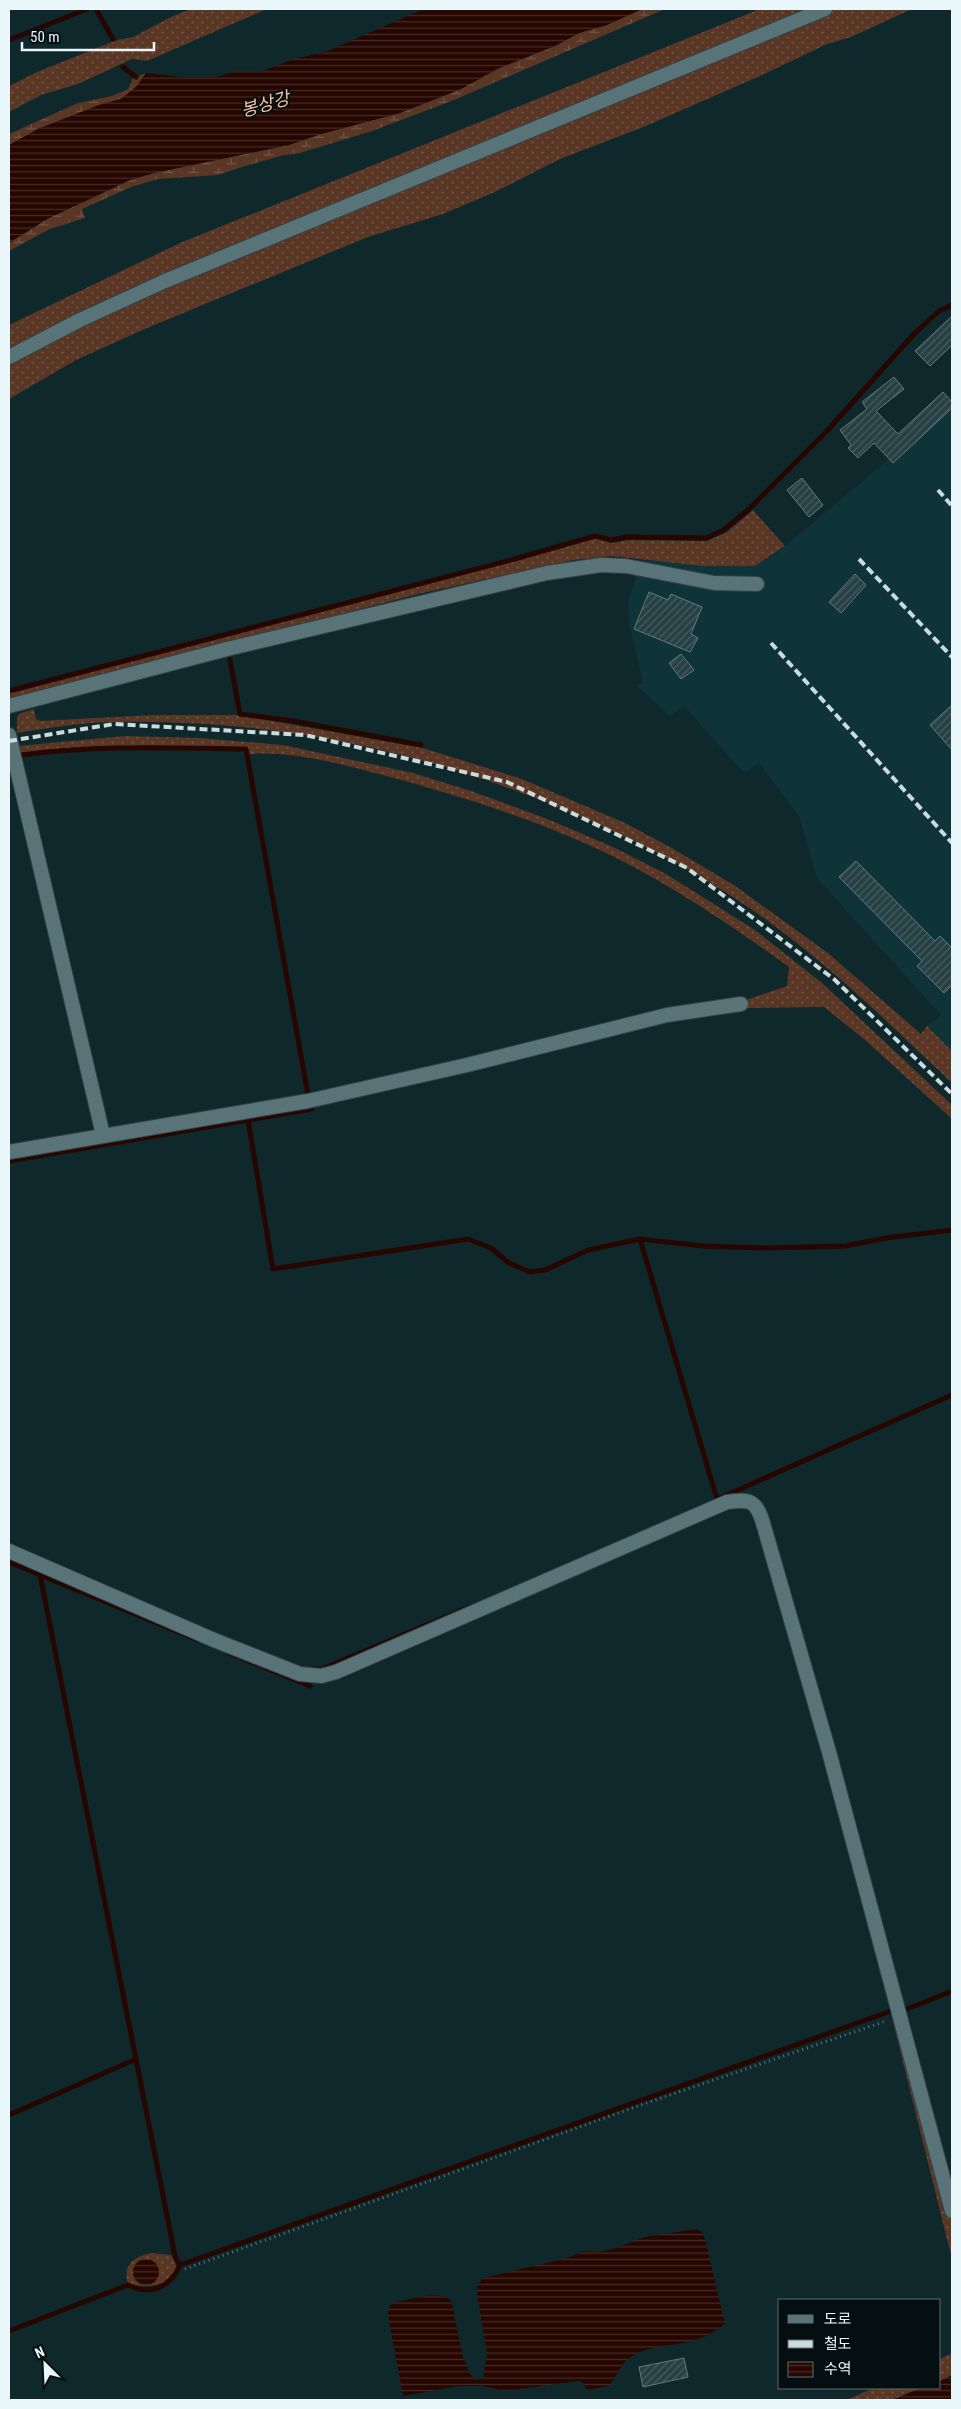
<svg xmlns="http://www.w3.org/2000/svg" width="961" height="2409" font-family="'Roboto Condensed','Noto Sans KR',sans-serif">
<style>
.built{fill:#0e3439}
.grass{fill:url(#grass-dots)}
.wetland{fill:url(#wetland-marsh)}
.water{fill:url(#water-rules)}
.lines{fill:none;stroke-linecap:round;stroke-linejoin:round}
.stream{stroke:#260600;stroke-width:5}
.building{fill:url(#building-hatch);stroke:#5f7a7e}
.minor-casing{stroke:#334347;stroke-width:16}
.tertiary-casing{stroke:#334347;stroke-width:16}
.path{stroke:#63787b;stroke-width:3;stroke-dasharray:1 4;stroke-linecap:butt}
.minor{stroke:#597478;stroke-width:14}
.tertiary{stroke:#597478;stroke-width:14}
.rail{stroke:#cbdadd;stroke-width:4;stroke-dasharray:8 4;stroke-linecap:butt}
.labels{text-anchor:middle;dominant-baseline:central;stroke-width:4;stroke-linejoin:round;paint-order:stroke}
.water-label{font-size:18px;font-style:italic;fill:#f8c1a7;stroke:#050f11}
</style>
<defs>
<pattern id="grass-dots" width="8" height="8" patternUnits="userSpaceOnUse" patternTransform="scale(1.25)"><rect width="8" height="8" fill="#5a3625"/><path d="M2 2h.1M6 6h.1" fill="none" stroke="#725446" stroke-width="1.8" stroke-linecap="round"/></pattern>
<pattern id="wetland-marsh" width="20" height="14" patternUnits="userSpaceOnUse" patternTransform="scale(1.25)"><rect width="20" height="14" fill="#5a3625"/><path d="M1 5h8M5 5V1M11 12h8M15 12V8" fill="none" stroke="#725446"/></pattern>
<pattern id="water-rules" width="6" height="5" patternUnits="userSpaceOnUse" patternTransform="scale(1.25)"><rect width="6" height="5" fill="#260600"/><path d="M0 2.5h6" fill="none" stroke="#462b26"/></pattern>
<pattern id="building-hatch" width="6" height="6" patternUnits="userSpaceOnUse" patternTransform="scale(1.25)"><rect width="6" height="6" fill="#274044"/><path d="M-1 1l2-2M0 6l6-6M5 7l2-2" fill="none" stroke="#465c60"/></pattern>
</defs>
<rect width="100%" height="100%" fill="#0f282c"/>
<!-- built -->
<polygon class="built" points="952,406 952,1051 927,1026 941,1015 817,878 799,816 759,763 744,773 684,706 670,716 636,685 643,683 629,623 628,601 643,558 703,566 755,566 778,552"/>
<!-- grass -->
<g class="grass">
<polygon points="191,9 267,9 147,61 132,59 78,84 41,95 9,112 9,86 37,72 117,40 133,37 171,17"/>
<polygon points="760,9 810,9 9,352 9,325 180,243"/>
<polygon points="836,9 912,9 851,37 827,44 760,76 641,128 560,159 495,192 443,214 368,237 147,328 76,360 9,399 9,363 170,284"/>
<polygon points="753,510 785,546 755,566 703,566 612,556 574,560 422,593 9,700 9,693 597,538 612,543 629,540 707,541 727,532"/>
<path d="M34,709l2,10 4,2 113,-6h85l185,33 99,31 103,44 45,24 64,38 94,68 93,81 6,-8 25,25v32c-57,-54 -113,-109 -176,-156 -69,-52 -148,-91 -228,-124 -139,-56 -282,-84 -433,-81 -32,0 -66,6 -98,11v-14l2,-5z"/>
<path d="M126,736l73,2 84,7 130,28 58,18 74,27 68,29 53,27 89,56 67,53 130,122v14l-87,-79 -41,-33 -80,1 -1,-7 44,-15 2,-19c-63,-45 -127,-89 -198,-121 -67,-30 -137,-52 -208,-71 -43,-11 -89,-24 -134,-21l-1,-5c-77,-4 -154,-5 -231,4v-7z"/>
<polygon points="899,2021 952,2223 952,2259 893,2022"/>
<path d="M151,2253l20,2c2,3 4,7 5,11 3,21 -35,23 -48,17 -6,-19 7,-26 23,-30z"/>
<polygon points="952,2353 952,2375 940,2381 940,2359"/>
<polygon points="874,2388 921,2388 892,2400 846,2400"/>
</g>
<!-- wetland -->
<g class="wetland">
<polygon points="642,9 665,9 454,100 372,131 300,153 284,155 245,166 218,175 158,179 131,187 82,209 85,218 50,229 9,251 9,243 47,219 130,180 154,173 289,145 321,134 400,113 461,89 499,68 555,46 579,33 607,25"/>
<polygon points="146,73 137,86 121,99 99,105 38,129 9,145 9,134 78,103 112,96 128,89 133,78"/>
</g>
<!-- water -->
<g class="water">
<polygon points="423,9 642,9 607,25 579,33 555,46 499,68 461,89 400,113 321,134 289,145 154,173 130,180 47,219 9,243 9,145 38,129 99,105 121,99 137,86 146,73 182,77 216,77 236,71 260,72 291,60 328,51"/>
<path d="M697,2229l6,4 3,10 19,81c-9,6 -17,12 -27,15 -22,8 -53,5 -71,21 -8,7 -11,18 -18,26l-22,4 -5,-8 -4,-1 -73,10 -22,-5h-24l-56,10 -15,-81 1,-7 3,-5c18,-3 43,-14 59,-3l12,57 7,17 6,6 7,-1 4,-25 -10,-61 1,-8 5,-7 85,-20 15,-7 15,1 15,-3 32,-12z"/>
<circle cx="146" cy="2272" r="13"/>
<polygon points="952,2375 952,2400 892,2400 921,2388 940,2388 940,2381"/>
</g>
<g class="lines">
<!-- stream -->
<g class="stream">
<polyline points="96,9 113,39"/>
<polyline points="9,40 87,9"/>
<polyline points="123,67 136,77"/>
<polyline points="230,660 240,714 293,721 421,745"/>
<polyline points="9,691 511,560 595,536 611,540 627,537 706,538 722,531 747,511 826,432 914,334 939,311 952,305"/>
<path d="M22,755c75,-10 149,-7 224,-6l62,346"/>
<polyline points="248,1120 312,1109"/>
<polyline points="9,1161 248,1120 273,1269 468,1239 491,1248 509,1263 530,1272 545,1270 588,1250 640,1239 703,1246 766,1248 845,1246 886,1238 952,1230"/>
<polyline points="640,1239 717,1499"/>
<polyline points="720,1498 952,1395"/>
<polyline points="9,1562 198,1640"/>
<polyline points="40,1575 175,2256 180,2265 891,2011"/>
<polyline points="229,1653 310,1686"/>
<polyline points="314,1669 322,1669 469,1607"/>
<polyline points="907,2009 952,1991"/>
<polyline points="9,2115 136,2059"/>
<path d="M9,2331l119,-46c22,11 43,2 52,-20"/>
</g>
</g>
<!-- building -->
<g class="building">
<polygon points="952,316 952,345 930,366 915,351"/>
<polygon points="894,377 904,389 876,411 898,434 943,392 952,402 952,408 893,463 874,443 858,458 848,448 851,445 840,430 867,409 862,402"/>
<polygon points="802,478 823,505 809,517 787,490"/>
<polygon points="855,574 866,585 841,613 829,602"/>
<polygon points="649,592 668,600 671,594 702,607 691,634 698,638 690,652 634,629"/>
<polygon points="681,654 694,670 681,679 669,663"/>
<polygon points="952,705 952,750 930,725"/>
<polygon points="856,861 935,941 940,936 952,948 952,985 944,993 917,966 922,961 839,877"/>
<polygon points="684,2358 688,2377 643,2387 639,2367"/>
</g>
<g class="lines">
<defs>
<g id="minor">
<polyline points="9,357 80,320 165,281 825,9"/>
<polyline points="9,735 103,1135"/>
<polyline points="9,1152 308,1101 467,1065 667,1015 741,1004"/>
<path d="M9,1551l205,89 86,34 21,2 15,-4 391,-170c23,-3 29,-2 36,21l66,229 123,459"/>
</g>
<polyline id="tertiary" points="9,706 227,649 547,573 601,565 626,566 714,583 757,584"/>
</defs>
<!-- minor casing -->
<use href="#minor" class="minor-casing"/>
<!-- tertiary casing -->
<use href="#tertiary" class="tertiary-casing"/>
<!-- path -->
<polyline class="path" points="185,2269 635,2107 886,2021"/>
<!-- minor -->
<use href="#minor" class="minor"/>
<!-- tertiary -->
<use href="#tertiary" class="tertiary"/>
<!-- rail -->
<g class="rail">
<polyline points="938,490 952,506"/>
<polyline points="859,559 952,657"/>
<polyline points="771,643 952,843"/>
<polyline points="9,741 114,724 305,735 507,782 687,868 835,980 952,1094"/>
</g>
</g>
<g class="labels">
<!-- water labels -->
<g class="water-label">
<text transform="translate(265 104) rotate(-16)">봉상강</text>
</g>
</g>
<!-- border -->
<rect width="961" height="2409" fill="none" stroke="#e9f7fa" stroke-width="20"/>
<!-- legend -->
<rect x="778" y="2299" width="162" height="90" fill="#050f11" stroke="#606c6e"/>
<rect x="788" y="2315" width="25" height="8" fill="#597478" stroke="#606c6e"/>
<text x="824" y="2324" font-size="15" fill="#e9f7fa">도로</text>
<rect x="788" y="2340" width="25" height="8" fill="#cbdadd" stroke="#606c6e"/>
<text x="824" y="2349" font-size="15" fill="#e9f7fa">철도</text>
<rect x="788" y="2362" width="25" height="15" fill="url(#water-rules)" stroke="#606c6e"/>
<text x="824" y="2374" font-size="15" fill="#e9f7fa">수역</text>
<!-- north arrow -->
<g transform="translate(45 2364) rotate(336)" stroke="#050f11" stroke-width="4" paint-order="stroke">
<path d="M0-4L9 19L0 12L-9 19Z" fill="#e9f7fa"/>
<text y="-8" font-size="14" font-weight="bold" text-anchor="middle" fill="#e9f7fa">N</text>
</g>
<!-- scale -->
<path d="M22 42v8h132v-8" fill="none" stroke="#e9f7fa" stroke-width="2.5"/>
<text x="30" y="42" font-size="15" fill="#e9f7fa" stroke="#050f11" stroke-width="4" paint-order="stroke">50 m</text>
</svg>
